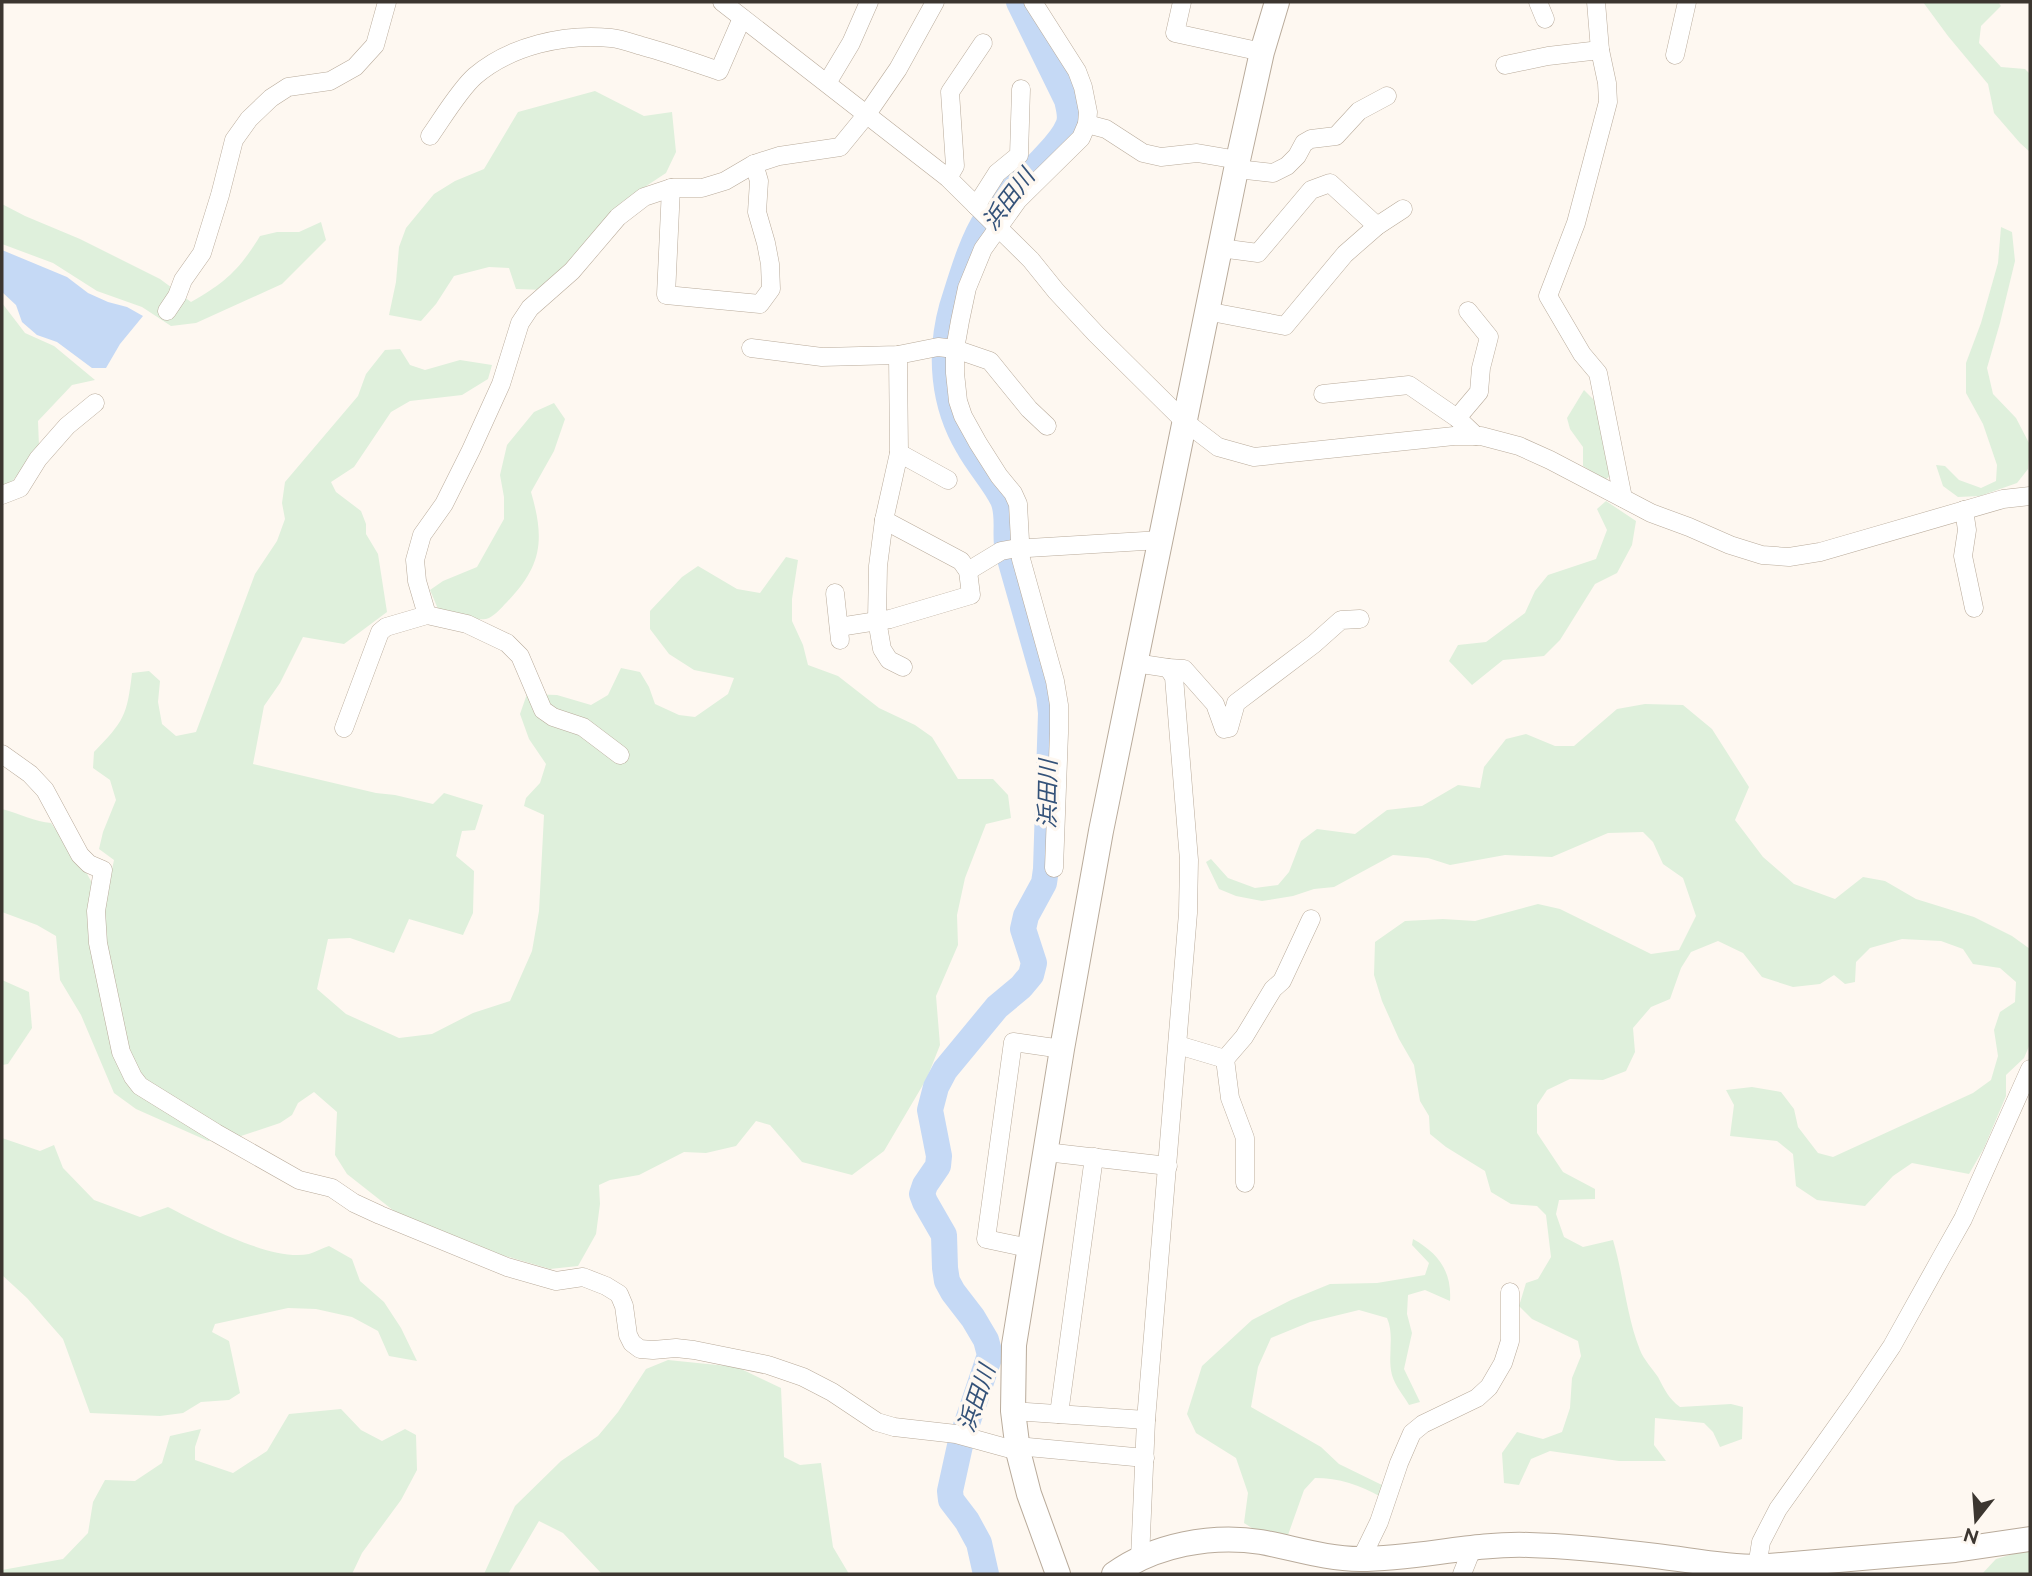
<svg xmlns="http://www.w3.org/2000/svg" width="2032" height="1576" font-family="Raleway,'Noto Sans JP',sans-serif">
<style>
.green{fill:#dff0dc}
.water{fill:#c5d9f5}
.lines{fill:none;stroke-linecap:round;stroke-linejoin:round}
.river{stroke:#c5d9f5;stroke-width:26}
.street-casing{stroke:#b9ab9b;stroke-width:19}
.secondary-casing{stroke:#b9ab9b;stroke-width:26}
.street{stroke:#fff;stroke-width:18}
.secondary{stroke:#fff;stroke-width:24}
.labels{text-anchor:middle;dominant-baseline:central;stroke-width:7;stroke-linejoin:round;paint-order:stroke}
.water-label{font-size:23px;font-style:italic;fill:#345279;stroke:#fef8f1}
</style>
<rect width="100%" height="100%" fill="#fef8f1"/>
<!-- green -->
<g class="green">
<polygon points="1923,2 1998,2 2001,6 1981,26 1979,43 2001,67 2025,69 2030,74 2030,152 2020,143 1994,113 1988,84 1948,36"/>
<polygon points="595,91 644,116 672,112 676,152 666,173 622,202 545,290 516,289 509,268 489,267 454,276 436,304 421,321 389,315 396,282 399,247 406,228 434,194 455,181 484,169 518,112"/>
<path d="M2,204l23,12 55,23 80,40 31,23c34,-19 49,-33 69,-66l17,-4h22l22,-10 5,18 -44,44 -86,39 -25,3 -29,-19 -45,-16 -44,-28 -51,-19z"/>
<polygon points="2001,227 2012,232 2015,261 2000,323 1987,368 1993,394 2016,418 2030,445 2028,469 2017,483 1980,496 1958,497 1943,486 1936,465 1945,466 1959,480 1981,488 1996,481 1997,465 1983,424 1966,393 1966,363 1981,323 1998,263"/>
<polygon points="2,303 25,333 54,346 95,380 72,385 38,421 39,446 8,487 2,488"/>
<path d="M400,349l10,16 15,5 35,-10 32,5 -4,14 -26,16 -52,6 -19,11 -37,55 -23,15 5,10 25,19 5,13v10l12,20 9,58 -43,32 -41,-7 -23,46 -16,23 -11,58 123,29 19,2 38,9 11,-11 39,12 -8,25 -13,1 -6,25 18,15 -1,42 -10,22 -54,-16 -15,34 -44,-15 -22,1 -11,50 29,25 53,24 33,-4 41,-21 37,-12 22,-50 7,-40 5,-96 -20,-9 2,-8 14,-15 6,-19 -17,-25 -9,-25 7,-20 30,1 34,10 17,-10 13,-27 19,4 9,15 6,17 24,11 16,2 33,-23 6,-16 -40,-8 -25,-16 -19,-25v-18l32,-34 16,-11 39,23 23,4 26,-36 12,3 -6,39v22l11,24 5,20 30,11 41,32 36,17 17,12 26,42h35l15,16 3,23 -25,6 -21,54 -8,37 1,30 -22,51 4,49 -13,33 -43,73 -32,24 -50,-13 -32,-37 -14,-4 -20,25 -30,7 -22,-1 -45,23 -29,5 -11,5 1,19 -4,30 -18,32 -28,3 -83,-24 -73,-34 -47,-37 -12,-19 2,-43 -23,-20 -16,11 -6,12 -12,8 -45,15 -27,3 -72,-32 -22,-16 -33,-78 -21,-35 -4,-44 -19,-11 -35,-13v-103c16,4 34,13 49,14l34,47 7,13 17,1 5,-24 -15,-11 4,-17 13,-32 -6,-20 -17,-12 1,-16c30,-31 33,-36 38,-79l17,-2 11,10 -2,21 4,22 14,12 20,-4 59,-158 22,-33 8,-22 -3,-16 3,-21 73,-86 8,-22 19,-24z"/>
<polygon points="1584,390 1598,404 1611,475 1605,480 1583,466 1583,447 1570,429 1567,418"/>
<path d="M554,403l11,16 -11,32 -23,41c14,48 11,74 -24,110 -6,6 -13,15 -21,17 -15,2 -33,-6 -48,-10l-8,-19 13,-9 34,-14 27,-48v-22l-4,-22 7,-30 27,-33z"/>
<polygon points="1606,501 1636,521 1632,545 1617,573 1595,584 1560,640 1544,656 1503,660 1472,685 1449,661 1458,645 1486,642 1525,613 1535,591 1548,575 1596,559 1607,530 1597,509"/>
<path d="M1645,704l38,1 29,24 37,58 -14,33 28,37 31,27 41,15 28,-22 22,4 31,18 58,18 38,19 18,13v95l-6,14 -18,17v21l-22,52 -15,26 -57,-11 -19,13 -28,30 -48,-6 -21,-14 -3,-32 -16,-13 -47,-5 4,-31 -8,-15 26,-3 29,5 13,17 4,18 20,26 15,4 140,-64 18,-13 7,-24 -4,-26 6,-18 15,-10 1,-20 -16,-14 -27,-4 -10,-15 -22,-8 -39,-2 -32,9 -14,14 -1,20 -10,2 -11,-9 -14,9 -27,3 -31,-10 -19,-24 -25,-12 -27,11 -10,16 -11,31 -19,8 -18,21 2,24 -9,19 -23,9 -33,-1 -23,11 -10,15v28l26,39 32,17v10l-36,1 -3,14 8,23 19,10 30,-7c11,37 13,75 27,110 4,10 12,18 18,27 7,13 10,21 22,30l51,-3 12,3 -1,32 -22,8 -7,-15 -9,-9 -49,-5 -1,27 12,16h-47l-69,-10 -19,8 -12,26 -15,-2 -2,-30 15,-21 26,7 19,-7 8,-24 2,-30 9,-22 -3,-15 -46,-22 -13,-13 7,-23 12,-4 13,-22 -5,-42 -9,-9 -26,-2 -20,-12 -6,-21 -39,-24 -16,-13 -1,-18 -9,-15 -6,-36 -15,-26 -17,-38 -8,-26 1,-33 30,-21 38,-2 32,2 63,-17 22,5 91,45 28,-4 17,-34 -13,-38 -20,-14 -10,-22 -10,-10 -35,1 -56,24 -47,-2 -55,10 -22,-7 -35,-3 -59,32 -20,2 -21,7 -31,5 -26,-5 -17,-7 -13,-27 5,-3 17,19 27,10 23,-3 11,-13 12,-31 16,-12 38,5 32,-24 35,-4 36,-21 22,3 4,-21 22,-28 20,-5 29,12h19l43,-37z"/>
<polygon points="2,980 29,992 32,1028 8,1064 2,1065"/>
<path d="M2,1138l38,13 14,-6 9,23 31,32 46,17 28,-10c33,17 104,55 141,47 6,-2 14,-6 20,-8l23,13 8,22 24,21 17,26 16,33 -28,-5 -11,-25 -26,-14 -36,-8 -28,-1 -73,16 -3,8 17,9 11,52 -11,7 -28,2 -18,11 -23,3 -70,-3 -27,-74 -36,-41 -25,-23z"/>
<path d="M1413,1239c25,14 39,32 37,62l-25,-11 -17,5 -1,19 5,19 -8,36 16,33 -11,3c-5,-9 -14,-19 -17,-30 -5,-19 3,-39 -5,-57l-28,-8 -49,12 -39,16 -13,29 -7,40 70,40 18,17 43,21 -1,12c-21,-12 -42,-19 -66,-19l-11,12 -16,45h-25l-19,-12 4,-30 -12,-35 -40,-25 -9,-19 15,-48 50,-46 39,-20 39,-16 47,-1 48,-8 4,-12 -17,-18z"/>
<polygon points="668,1360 737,1367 781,1388 784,1457 800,1465 821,1463 833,1547 849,1574 602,1574 563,1533 539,1521 508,1574 484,1574 515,1506 561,1461 598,1436 618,1412 646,1369"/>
<polygon points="341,1409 361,1430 382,1441 405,1429 416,1435 417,1470 401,1500 362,1553 352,1574 2,1574 2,1570 63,1559 88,1533 93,1502 105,1480 135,1481 162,1463 170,1436 201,1429 195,1447 195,1460 233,1473 267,1451 289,1414"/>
<polygon points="2030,1549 2030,1574 1982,1574 1996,1559"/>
</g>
<!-- water -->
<polygon class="water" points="2,250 67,277 88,293 108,302 127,307 143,316 120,344 106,368 92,368 57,342 37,335 22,322 16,305 2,292"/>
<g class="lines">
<!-- river -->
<path class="river" d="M986,1574l-7,-31 -12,-22 -16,-21 -1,-9 11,-50 29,-86 -4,-15 -13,-22 -20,-26 -6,-11 -2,-13 -1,-33 -19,-33 -3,-8 3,-9 13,-19 1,-10 -9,-46 6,-23 9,-17 52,-63 24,-20 10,-12 3,-12 -11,-34 3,-13 18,-33 2,-14 5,-156 -2,-17 -41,-144c-4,-17 2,-36 -5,-52 -9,-19 -25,-35 -35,-54 -25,-42 -29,-92 -16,-139 8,-25 20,-68 35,-89 16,-21 37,-39 55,-58 9,-10 21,-21 26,-34 4,-8 1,-17 -1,-26l-48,-98"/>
<defs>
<g id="street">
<polyline points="722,2 948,178 1031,260 1056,291 1096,334 1184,421 1218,447 1254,457 1454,436 1481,436 1519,446 1550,460 1651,513 1689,527 1730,545 1762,555 1789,557 1820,552 2003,499 2030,496"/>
<polyline points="1033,2 1077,71 1083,87 1088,112 1087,124 1081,138 1018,200 983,249 967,288 960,321 955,349 955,373 958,401 963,416 978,443 999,476 1013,493 1018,504 1021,559 1055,681 1059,705 1059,733 1054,868"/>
<polyline points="1182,2 1175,33 1262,52"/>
<polyline points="1538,2 1545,19"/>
<polyline points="1596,2 1600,50 1607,83 1608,102 1576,223 1548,296 1582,354 1598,373 1623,498"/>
<polyline points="1675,55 1687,2"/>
<polyline points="1505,65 1548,56 1600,50"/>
<polyline points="827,83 851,43 869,2"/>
<polyline points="1087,124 1106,129 1143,153 1161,157 1197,153 1238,160"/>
<path d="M430,136c12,-17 30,-47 45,-60 35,-30 90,-43 136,-38 10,1 21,5 31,8 26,7 51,16 77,25l23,-53"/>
<polyline points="1237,169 1273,173 1287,166 1297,156 1304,143 1311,139 1336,136 1359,111 1387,96"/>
<polyline points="948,178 955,166 950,92 983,43"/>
<polyline points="671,188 666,295 760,304 771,289 770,264 766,243 757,212 759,181 754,164"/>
<polyline points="976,206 997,173 1019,155 1021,89"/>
<polyline points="1220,248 1258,253 1311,190 1330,183 1377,226"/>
<polyline points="167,311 177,296 183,280 202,253 220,195 234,140 249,119 271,98 288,87 330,81 355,67 375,45 387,2"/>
<polyline points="1206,311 1285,326 1345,254 1377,226 1403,209"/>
<polyline points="751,348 822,357 898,355 938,347 955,349 990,361 1029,409 1047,426"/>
<polyline points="898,355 899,453 884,520 878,566 877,620 882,649 889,660 903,667"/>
<polyline points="1323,394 1409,385 1457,418 1476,436"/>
<polyline points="1457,418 1479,392 1481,368 1489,337 1468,311"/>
<polyline points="899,453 948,480"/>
<polyline points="2,495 20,488 38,459 67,426 95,403"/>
<polyline points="1964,510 1967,530 1963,556 1974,608"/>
<polyline points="968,571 1001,551 1012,549 1161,540"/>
<polyline points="835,593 840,640"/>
<polyline points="427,615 417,581 415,560 422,535 444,504 471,450 501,384 520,323 530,308 572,271 618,217 644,197 671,188 702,188 725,181 754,164 779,156 840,147 867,114 898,69 935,2"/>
<polyline points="839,627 890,619 971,595 968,571 961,561 884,520"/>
<polyline points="1135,663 1168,668 1174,677 1189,860 1188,913 1146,1420 1140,1559"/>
<polyline points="1168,668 1184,669 1215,704 1224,729 1229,728 1236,703 1314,644 1341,620 1360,619"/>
<polyline points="344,728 380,632 386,627 427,615 467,624 507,643 520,656 543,710 553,717 583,727 620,755"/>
<polyline points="2,754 30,774 45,790 80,855 89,864 103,870 96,911 98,943 121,1052 133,1077 140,1086 216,1133 299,1180 332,1188 354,1203 380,1215 507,1267 556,1281 583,1277 606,1286 619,1294 624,1306 628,1335 632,1343 640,1349 653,1350 676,1348 694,1350 768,1365 803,1377 832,1392 877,1422 894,1427 956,1434 1018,1451"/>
<polyline points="1178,1045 1225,1059 1244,1037 1273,989 1282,981 1311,919"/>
<polyline points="1225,1059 1230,1098 1245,1138 1245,1183"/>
<polyline points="1046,1152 1168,1166"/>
<polyline points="1029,1248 986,1239 1013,1042 1062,1049"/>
<polyline points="1013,1411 1146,1420"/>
<polyline points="1059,1414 1094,1157"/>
<polyline points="1017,1446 1145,1458"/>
<polyline points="1361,1559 1379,1522 1399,1463 1412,1433 1423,1424 1477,1398 1489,1387 1503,1363 1510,1341 1510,1292"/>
<polyline points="1757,1567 1761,1542 1778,1509 1857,1398 1892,1346 1941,1258 1963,1219 2030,1069"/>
<polyline points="1462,1574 1472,1549"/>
</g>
<g id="secondary">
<polyline points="1058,1574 1029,1494 1018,1451 1013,1411 1014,1345 1062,1049 1101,831 1238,160 1262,52 1277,2"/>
<path d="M1114,1574c40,-29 98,-40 147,-32 33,6 65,17 99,17 57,0 113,-16 169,-14 43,1 86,6 127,11 34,4 67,11 101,11l198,-17 75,-11"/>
</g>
</defs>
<!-- street casing -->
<use href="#street" class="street-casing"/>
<!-- secondary casing -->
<use href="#secondary" class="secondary-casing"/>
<!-- street -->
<use href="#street" class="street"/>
<!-- secondary -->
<use href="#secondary" class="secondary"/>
</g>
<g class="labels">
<!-- water labels -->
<g class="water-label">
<text transform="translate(1008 199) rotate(-53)">浜田川</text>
<text transform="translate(1047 794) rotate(-89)">浜田川</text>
<text transform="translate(976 1398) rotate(-71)">浜田川</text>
</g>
</g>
<!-- border -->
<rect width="2032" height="1576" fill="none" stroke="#3c3630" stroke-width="7"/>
<!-- north arrow -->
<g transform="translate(1976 1520) rotate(197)" stroke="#fef8f1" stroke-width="5" paint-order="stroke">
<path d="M0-5L12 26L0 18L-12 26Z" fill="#3c3630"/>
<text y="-10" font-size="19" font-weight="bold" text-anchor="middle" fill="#3c3630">N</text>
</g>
</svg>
